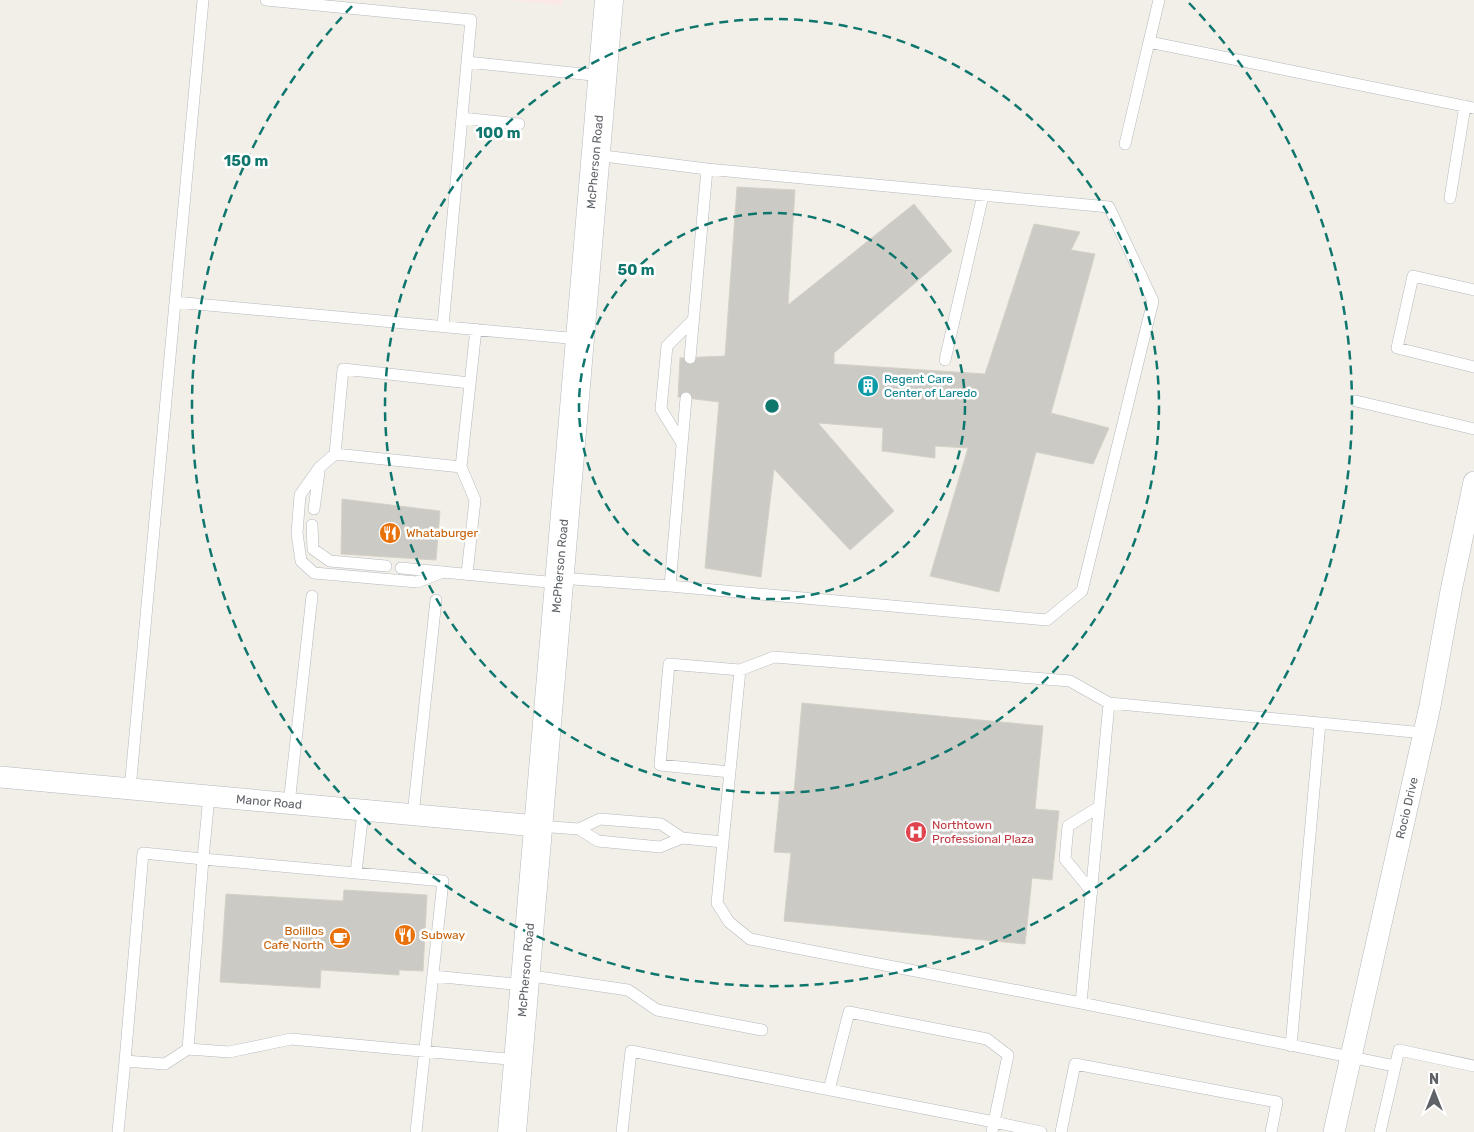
<svg xmlns="http://www.w3.org/2000/svg" width="1474" height="1132" viewBox="0 0 1474 1132" font-family="Rubik,sans-serif">
<style>
.medical{fill:#fce8e6}
.building{fill:#cccac5;stroke:#d6d1c6}
.lines{fill:none;stroke-linecap:round;stroke-linejoin:round}
.lane-casing{stroke:#b5b8bc;stroke-width:12}
.street-casing{stroke:#b5b8bc;stroke-width:22}
.secondary-casing{stroke:#b6babf;stroke-width:29}
.lane{stroke:#fff;stroke-width:11}
.street{stroke:#fff;stroke-width:21}
.secondary{stroke:#fff;stroke-width:28}
.ring{fill:none;stroke:#0f766e;stroke-width:2.5;stroke-dasharray:9 6}
.labels{text-anchor:middle;dominant-baseline:central;stroke-width:5;stroke-linejoin:round;paint-order:stroke}
.street-label{font-size:12px;fill:#5f6368;stroke:#fff}
.culture-label{font-size:12px;fill:#0d838f;stroke:#fff;text-anchor:start}
.food-label{font-size:12px;fill:#c56008;stroke:#fff;text-anchor:start}
.health-label{font-size:12px;fill:#be3a42;stroke:#fff;text-anchor:start}
.centre{fill:#0f766e;stroke:#fff;stroke-width:2.5}
.ring-label{font-size:15px;text-anchor:middle;font-weight:bold;fill:#0f766e;stroke:#fff;stroke-width:5;stroke-linejoin:round;paint-order:stroke}
</style>
<rect width="100%" height="100%" fill="#f1efe8"/>
<path class="medical" d="M509,0h53l1,5z"/>
<path class="building" d="M737,187l58,3 -7,115 126,-101 38,47 -118,102v11l151,10 49,-150 46,8 -9,18 24,4 -44,159 58,15 -16,36 -57,-12 -37,140 -69,-16 38,-128 -33,-2v12l-53,-7 1,-23 -65,-5 76,88 -44,39 -76,-81 -13,108 -56,-9 14,-166 -41,-5 2,-39 45,-2z
M342,499l98,12 -4,49 -95,-6z
M802,703l241,23 -8,83 24,2 -7,69 -20,-2 -7,66 -241,-23 7,-68 -17,-1 6,-61 14,1z
M344,890l83,5 -4,76 -24,-1v5l-78,-5 -1,18 -100,-6 6,-88 117,7z"/>
<g class="lines">
<g class="lane-casing">
<path id="lane" d="M266,0l205,20 -4,42 135,14
M1159,0l-10,42 325,66
M462,118l57,6
M1125,144l24,-102
M1450,198l15,-92
M1474,290l-61,-14 -16,72 77,19
M175,302l404,37
M443,326l24,-264
M690,358l17,-189
M945,360l38,-165
M470,383l-127,-14 -8,85 126,13 15,-138
M1356,401l118,28
M682,443l-21,-34 6,-63 26,-26
M335,454l-16,14 -19,27 -3,38 4,28 13,12 103,9 26,-10
M461,467l14,33 -8,74
M314,509l5,-37
M312,525l1,24 17,12 56,5
M401,568l157,15
M559,578l111,8 377,34 35,-29 71,-290 -44,-94 -402,-38 -111,-14
M670,586l16,-188
M1320,723l104,10
M730,772l-70,-7 9,-101 71,6 34,-13 296,24 39,22
M130,789l73,-789
M209,796l-6,63 153,14
M289,804l23,-208
M363,811l-7,62 87,8 -27,251
M413,815l23,-215
M538,826l41,3 19,12 62,6 22,-9 -21,-14 -61,-5 -21,10
M682,838l41,4 -6,61 12,19 21,17 331,64 314,63
M723,842l17,-172
M1092,892l-27,-33 3,-33 31,-19
M525,975l103,15 29,20 105,20
M433,976l91,9
M1081,1003l28,-300 211,20 -29,323
M125,1061l18,-208 60,6 -15,190 41,3 62,-13 227,21
M829,1090l20,-78 138,27 21,16 -14,67 47,10
M118,1132l7,-71 40,3 23,-15
M622,1132l9,-81 363,71 -2,10
M1061,1132l14,-68 202,38 -6,30
M1380,1132l19,-82 75,16"/>
</g>
<g class="street-casing">
<path id="street" d="M0,777l537,49
M1334,1132l96,-426 21,-115 23,-109"/>
</g>
<g class="secondary-casing">
<path id="secondary" d="M512,1132l97,-1132"/>
</g>
<use href="#lane" class="lane"/>
<use href="#street" class="street"/>
<use href="#secondary" class="secondary"/>
</g>
<g class="ring">
<circle cx="772" cy="406" r="193"/>
<circle cx="772" cy="406" r="387"/>
<path d="M1189 3A580 580 0 1 1 355 3"/>
</g>
<defs>
<g id="building-disc" transform="scale(1.125)"><circle r="9.5" fill="#0f9aa8" stroke="#fff"/><path d="M-4-6H4V6H1V3H-1V6H-4ZM-2.5-4.3h1.7v1.8h-1.7ZM.8-4.3h1.7v1.8H.8ZM-2.5-1h1.7V.8h-1.7ZM.8-1h1.7V.8H.8Z" fill="#fff"/></g>
<g id="restaurant-disc" transform="scale(1.125)"><circle r="9.5" fill="#e8710a" stroke="#fff"/><path d="M-5-6h1v4h1v-4h1v4h1v-4h1v5L-1.5 .5V6h-2V.5L-5-1ZM5-6V6H3V1.5H1.5Q1.5-4 5-6Z" fill="#fff"/></g>
<g id="hospital-disc" transform="scale(1.125)"><circle r="9.5" fill="#e0444e" stroke="#fff"/><path d="M-5-5h3v3.5h4V-5h3V5h-3V1.5h-4V5h-3Z" fill="#fff"/></g>
<g id="cafe-disc" transform="scale(1.125)"><circle r="9.5" fill="#e8710a" stroke="#fff"/><path d="M-5.5-4.5H6V0H3Q3 3.5 0 3.5H-2.5Q-5.5 3.5-5.5 0ZM3-3.2v2h1.7v-2ZM-6 4.5H4V6H-6Z" fill="#fff"/></g>
</defs>
<g fill-rule="evenodd">
<use href="#building-disc" x="868" y="386"/>
<use href="#restaurant-disc" x="390" y="533"/>
<use href="#hospital-disc" x="916" y="832"/>
<use href="#restaurant-disc" x="405" y="935"/>
<use href="#cafe-disc" x="340" y="938"/>
</g>
<g class="labels">
<g class="street-label">
<text transform="translate(595 162) rotate(-85)">McPherson Road</text>
<text transform="translate(560 566) rotate(-85)">McPherson Road</text>
<text transform="translate(269 802) rotate(5)">Manor Road</text>
<text transform="translate(1407 808) rotate(-77)">Rocio Drive</text>
<text transform="translate(526 970) rotate(-85)">McPherson Road</text>
</g>
<g class="culture-label">
<text x="884" y="379">Regent Care<tspan x="884" dy="14">Center of Laredo</tspan></text>
</g>
<g class="food-label">
<text x="406" y="533">Whataburger</text>
<text x="324" y="931" text-anchor="end">Bolillos<tspan x="324" dy="14">Cafe North</tspan></text>
<text x="421" y="935">Subway</text>
</g>
<g class="health-label">
<text x="932" y="825">Northtown<tspan x="932" dy="14">Professional Plaza</tspan></text>
</g>
</g>
<circle cx="772" cy="406" r="8" class="centre"/>
<g class="ring-label">
<text x="498" y="138">100 m</text>
<text x="246" y="166">150 m</text>
<text x="636" y="275">50 m</text>
</g>
<g transform="translate(1434 1092)" stroke="#ffffff" stroke-width="4" paint-order="stroke">
<path d="M0-4L9 19L0 12L-9 19Z" fill="#5f6368"/>
<text y="-8" font-size="14" font-weight="bold" text-anchor="middle" fill="#5f6368">N</text>
</g>
</svg>
